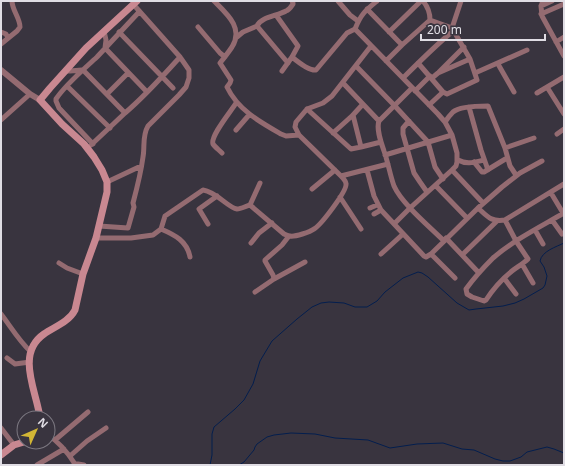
<svg xmlns="http://www.w3.org/2000/svg" width="565" height="466" viewBox="0 0 565 466" font-family="'Noto Sans',sans-serif">
<style>
.lines{fill:none;stroke-linecap:round;stroke-linejoin:round}
.stream{stroke:#031e4e;stroke-width:1}
.minor{stroke:#946b71;stroke-width:5}
.tertiary{stroke:#946b71;stroke-width:6}
.secondary{stroke:#c98891;stroke-width:7}
</style>
<rect width="100%" height="100%" fill="#39343f"/>
<g class="lines">
<path class="stream" d="M210,465l2,-10v-21l2,-7 21,-18 9,-9 9,-16 7,-23 12,-20 25,-22 15,-12 9,-4 8,-1 15,1 11,4h12l10,-6 8,-9 18,-14 15,-6 4,1 6,4 29,26 12,7 7,-1 27,-3 12,-3 9,-4 19,-11 2,-3 2,-9 -3,-9 -4,-6c2,-10 16,-14 24,-18
M239,465l5,-3 10,-12 1,-3 2,-3 10,-7 7,-2 17,-2 24,1 20,4 33,2 22,8 27,-4 26,-1 19,6 12,1 21,9 8,2h7l11,-4 6,-5 20,-5 7,2 10,4"/>
<path class="minor" d="M214,1c13,13 30,27 18,46 -4,6 -8,11 -12,16l11,17 -1,3 -3,4c11,23 33,35 54,47l5,2 13,-1
M338,1l12,14 8,6
M377,1c-12,10 -16,13 -22,28l83,85 7,8 7,13 5,18v9l-1,4 -4,4 -42,38 -16,16
M423,1c5,6 7,11 7,19
M543,1l-2,5 1,10 22,40
M541,6l11,-5
M367,9l35,36
M541,14l23,-10
M276,15l22,31 -6,11
M257,26l31,37
M198,27l22,26 5,4
M452,28l9,-27
M104,31l2,9 -1,8 42,44
M1,32l5,2 2,4
M119,32l54,56
M389,32l32,-31
M237,37l6,-5 14,-6c4,-9 20,-10 29,-15 3,-1 5,-4 7,-7v-1l-1,-2
M556,42l8,-5
M1,44l16,-13 3,-4c0,-9 -8,-17 -8,-26
M371,46l-39,50 -9,7 -16,6 -11,13 -1,5 4,8 42,41 47,-12
M386,61l16,-16 28,-25
M418,63l25,29 4,2 30,-14 -7,-21 -18,-31 -22,-8
M498,64l16,28
M356,66l38,39 34,37 7,25 8,12
M83,70l42,43c20,-17 37,-36 55,-56l-47,-53
M65,71h5l12,-1
M282,71l10,-14c6,5 18,14 24,13l31,-37 8,-4
M439,72l25,-25
M475,73l52,-23
M403,78c16,-16 32,-32 50,-47
M432,78l6,-5 32,-14
M343,83l36,38
M67,86l43,42
M547,87l17,27
M412,88l-33,33c-3,8 2,21 5,30 4,11 6,24 10,35 8,18 36,41 50,55
M415,91l15,-15
M537,93l27,-16
M107,94l21,-21
M429,105l14,-13
M469,107l12,43 7,20
M307,109l44,40 10,-2 20,-5
M353,115l8,32
M1,120l29,-26
M409,121l-6,7v6l11,39 6,9 7,10
M445,122c2,-3 5,-7 8,-10 7,-6 27,-6 35,-6l17,42 5,18 6,9
M236,130l13,-15
M333,133l20,-18 10,-11
M557,134l7,-5
M93,144l-34,-36 -3,-7v-2c10,-15 27,-29 41,-42 14,-15 28,-30 42,-45
M91,145l34,-32
M505,148l29,-10
M222,153c-3,-3 -7,-6 -9,-9 -3,-8 19,-34 23,-41
M385,155l67,-20
M458,160c9,5 17,2 26,0
M474,162l8,10h2l23,-14
M367,170l7,26 7,14 43,46 2,1 5,-3 24,24
M452,170l31,33
M107,182l34,-16
M436,186l31,32
M312,189l23,-19
M551,193l12,20
M340,197l21,32
M250,205l10,-22
M370,208l7,-3
M478,208c10,9 13,14 27,12l59,-36
M374,214l7,-4
M505,220l11,21 12,18c-5,5 -11,8 -16,12 -10,8 -19,18 -26,29l-2,1 -12,-4 -5,-3 -1,-5c8,-11 17,-21 27,-31 21,-18 47,-31 71,-45
M552,220l10,14
M208,224l-9,-15 18,-13
M99,226l29,2 6,-21 -1,-4c4,-15 8,-31 10,-46 2,-11 -1,-21 5,-31l31,-31 7,-8 3,-9v-8l-9,-13
M161,229c14,6 26,12 29,28
M535,230l8,14
M96,238h35l22,-3 8,-6 4,-13 38,-26c14,2 25,18 34,19 4,0 9,-3 13,-4l34,29c2,1 4,2 6,2 5,1 20,-4 24,-7 7,-4 33,-38 32,-45 0,-3 -3,-6 -5,-8
M446,238l33,35
M251,243l8,-10 13,-10
M381,254l22,-20
M431,254l47,-46 24,-21 18,-14 22,-12
M462,255l35,-34
M59,263l8,5 16,6
M522,264l11,19
M504,278l12,16
M274,279l-1,-4 -8,-14v-1l17,-15 7,-9
M255,292l19,-13 31,-17
M1,314c10,13 18,27 30,38
M7,358l8,6 15,-2
M1,428l13,17
M48,435c11,7 20,18 27,29
M55,440l33,-28
M70,456l17,-15 19,-13
M74,464h4l6,1
M37,465l27,-16"/>
<path class="tertiary" d="M1,70l29,24 10,6"/>
<path class="secondary" d="M40,418c-3,-26 -25,-64 4,-84 10,-7 25,-12 31,-24l8,-36 13,-36 11,-46v-10l-5,-12 -8,-13 -10,-13 -22,-20 -22,-24 10,-12 36,-40 51,-47
M1,455l13,-10 10,-3"/>
</g>
<rect width="565" height="466" fill="none" stroke="#e0dde4" stroke-width="4"/>
<g transform="translate(36 430) rotate(45)"><circle r="19" fill="#39343f" stroke="#7c7881"/>
<path d="M0-3L7 15L0 10L-7 15Z" fill="#d3b635"/>
<text y="-6" font-size="11" font-weight="bold" text-anchor="middle" fill="#e0dde4">N</text>
</g>
<path d="M421 34v6h124v-6" fill="none" stroke="#e0dde4" stroke-width="2"/>
<text x="427" y="34" font-size="12" fill="#e0dde4" stroke="#39343f" stroke-width="3" paint-order="stroke">200 m</text>
</svg>
